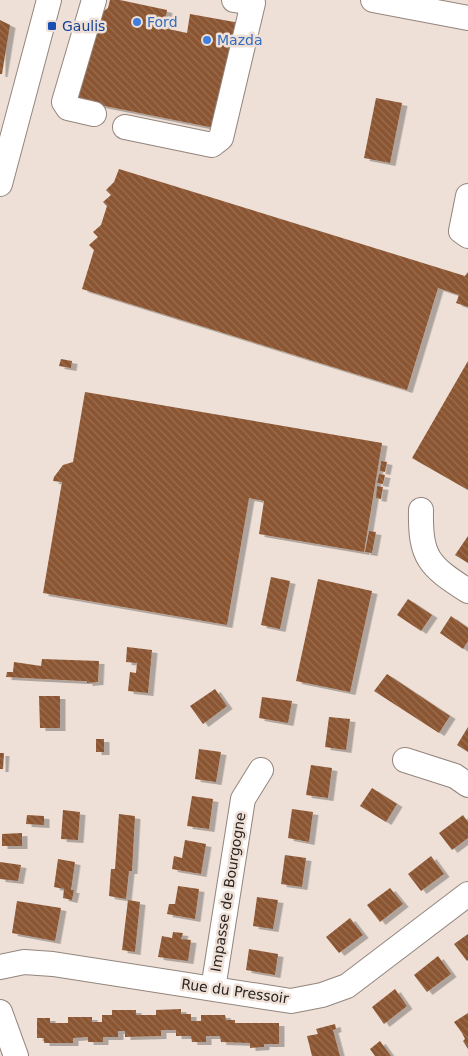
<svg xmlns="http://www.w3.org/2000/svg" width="468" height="1056" viewBox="0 0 468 1056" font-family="'DejaVu Sans',sans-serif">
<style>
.building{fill:url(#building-back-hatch);filter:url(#shadow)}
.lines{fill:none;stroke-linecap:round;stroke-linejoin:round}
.minor-casing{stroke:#93857d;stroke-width:26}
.minor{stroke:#fff;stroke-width:24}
.shop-dot{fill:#3f7fe0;stroke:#eee0d6;stroke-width:2}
.transit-dot{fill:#1a4fb4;stroke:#eee0d6;stroke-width:2}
.labels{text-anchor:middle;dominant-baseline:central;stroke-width:5;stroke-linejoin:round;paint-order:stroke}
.shop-label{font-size:14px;fill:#366cbe;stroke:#eee0d6;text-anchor:start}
.transit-label{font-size:14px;fill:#164399;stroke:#eee0d6;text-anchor:start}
.street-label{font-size:14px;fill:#2a2421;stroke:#eee0d6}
</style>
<defs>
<pattern id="building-back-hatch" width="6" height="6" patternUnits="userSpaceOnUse" patternTransform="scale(1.25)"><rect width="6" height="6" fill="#8b5531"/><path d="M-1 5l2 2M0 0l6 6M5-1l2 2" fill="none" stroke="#986f54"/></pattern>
<filter id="shadow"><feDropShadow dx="5.5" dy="3" stdDeviation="0" flood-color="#0004"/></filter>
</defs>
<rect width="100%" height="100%" fill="#eee0d6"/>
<path class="building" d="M110,0h10l47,10 -3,18 23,5 3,-19 50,9 -21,106 -144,-29 23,-85 10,-7z
M0,20l10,5 -8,49h-2z
M376,98l26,5 -12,60 -26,-5z
M119,169l346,107 3,-4v35l-12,-4 3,-8 -21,-7 -31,102 -325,-101 12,-39 -5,-5 9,-8 -5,-5 8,-7 6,-19 -4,-4 8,-7 -5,-5 8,-8z
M61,359l11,2 -1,7 -12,-2z
M468,361v129l-56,-32z
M85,392l297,51 -18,109 -105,-18 5,-33 -15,-3 -22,127 -184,-32 19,-111 -9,-1 1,-4 9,-12 10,-3z
M381,461l6,1 -2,10 -5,-1z
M379,474l6,1 -2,9 -6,-1z
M377,486l6,1 -2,12 -5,-1z
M369,531l7,1 -4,21 -7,-1z
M468,536v27l-13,-8z
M271,577l19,4 -10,48 -19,-4z
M318,579l54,12 -22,101 -54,-11z
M408,599l24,16 -11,16 -24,-16z
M451,616l17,12v13l-5,8 -23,-16z
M127,647l25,3 -4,43 -20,-2 2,-19 6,1 1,-10 -11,-1z
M42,659l57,2 -1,21 -11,1v-2h-5l-76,-4 1,-5h6l1,-10 27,4z
M387,674l63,42 -11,17 -65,-42z
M215,689l12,17 -24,18 -13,-18z
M39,696h21v32h-20z
M262,697l30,4 -4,22 -29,-5z
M329,717l21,2 -4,31 -21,-3z
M468,727v25l-11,-7z
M96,739h8v13h-8z
M199,749l22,3 -5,30 -21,-3z
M0,753h4l-1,16h-3z
M311,765l21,3 -4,30 -22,-3z
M372,788l25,16 -11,18 -26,-16z
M192,796l21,3 -4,30 -22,-3z
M292,809l21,3 -4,30 -21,-4z
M63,810l17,2 -2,28 -17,-1z
M119,814l16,2 -3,55h-3l-3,28 -17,-3 2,-27h4z
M27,815l17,1v9l-18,-1z
M463,815l5,7v16l-16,12 -13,-17z
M22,833v13h-20v-12z
M185,840l21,4 -5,30 -29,-5 2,-13 8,2z
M285,855l21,3 -4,29 -21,-3z
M431,856l13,18 -23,17 -13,-17z
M58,859l17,3 -4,28h3l-2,10 -9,-2 1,-9 -10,-2z
M0,862l21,3 -3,16 -18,-2z
M178,886l21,3 -4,30 -28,-5 2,-10h6z
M390,888l13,16 -23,18 -13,-17z
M257,897l21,3 -5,29 -20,-3z
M128,900l12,2 -5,50 -13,-2z
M17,901l44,7 -6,33 -43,-8z
M350,918l13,17 -24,18 -13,-16z
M173,932l10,1 -2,6 10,1 -3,21 -30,-4 4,-21 10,2z
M468,934v26l-1,1 -13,-17z
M249,949l29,5 -3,21 -29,-5z
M438,956l13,18 -24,18 -13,-17z
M395,989l12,17 -23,18 -12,-17z
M181,1009v5h10v7h10v-6h24l1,5h9v3h44v21h-15v3l-14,1v-5l-29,-1 -1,-6h-14v6h-14l-1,-6h-15v-6h-15v6l-36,1v-6h-7v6h-15v5h-15v-5l-15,1v5h-29v-5h-7v-20h13v5h18v-6h24v5h10v-7h10v-5h24v5h20v-5z
M468,1013v36l-5,-8 2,-2 -3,-6 -8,-11z
M335,1024l1,5 -3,1 7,26h-28l-5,-20 11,-2 -2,-5z
M380,1041l11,15h-16l-5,-7z"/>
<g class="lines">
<g class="minor-casing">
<path id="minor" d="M94,0l-30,102 4,6 26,6
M373,0l95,18
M125,127l87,18 9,-7 32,-135 -19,-3
M0,184l49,-184
M468,196l-7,35 7,5
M421,510c-1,48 8,56 47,81
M405,760l50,16 13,9
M0,967l24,-5 29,2 238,37 31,-6 25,-9 121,-92
M213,989l30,-190 18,-29
M0,1012l16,44"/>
</g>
<use href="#minor" class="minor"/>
</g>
<g class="shop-dot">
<circle cx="137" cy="22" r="5"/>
<circle cx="207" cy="40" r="5"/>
</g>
<rect class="transit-dot" x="47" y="21" width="10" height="10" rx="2.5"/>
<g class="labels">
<g class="shop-label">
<text x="147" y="22">Ford</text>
<text x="217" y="40">Mazda</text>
</g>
<g class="transit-label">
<text x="62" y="26">Gaulis</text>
</g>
<g class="street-label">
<text transform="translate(228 892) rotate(-81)">Impasse de Bourgogne</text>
<text transform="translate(235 991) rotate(8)">Rue du Pressoir</text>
</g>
</g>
</svg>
